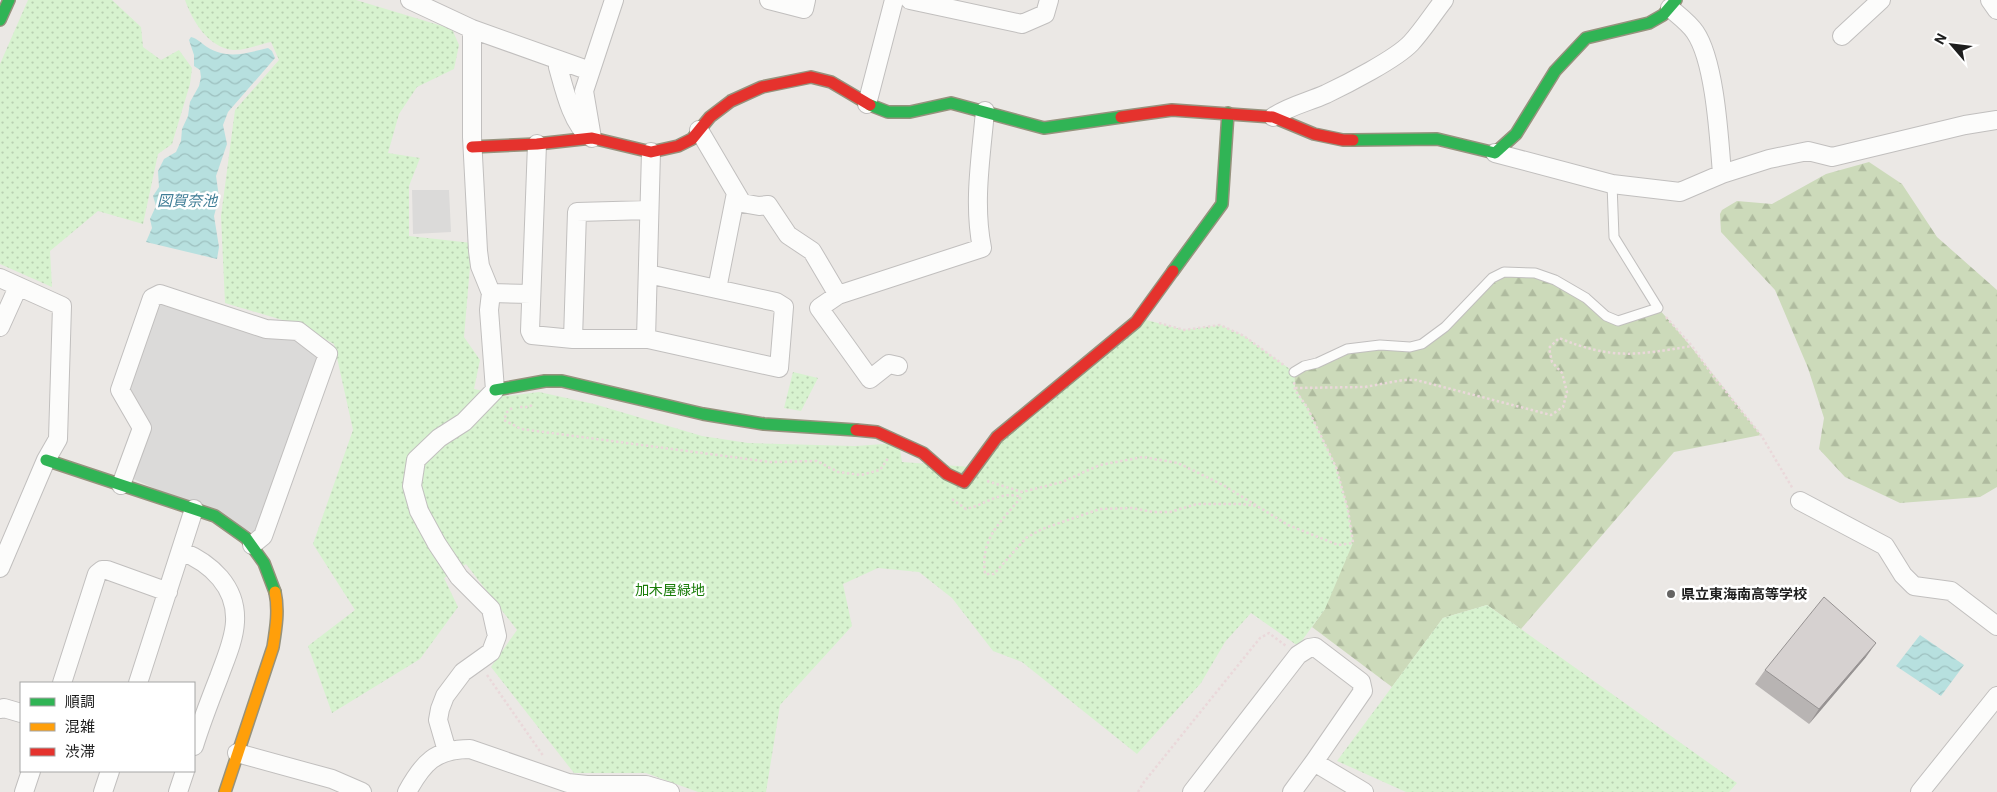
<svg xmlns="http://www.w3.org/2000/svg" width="1997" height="792" viewBox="0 0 1997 792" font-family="Roboto,'Noto Sans JP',sans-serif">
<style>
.forest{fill:url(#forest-firs)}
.park{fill:url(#park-dots)}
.parking{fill:#dbdad9}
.water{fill:url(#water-waves)}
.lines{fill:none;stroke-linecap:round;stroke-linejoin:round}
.lane-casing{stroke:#c1bfbe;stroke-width:11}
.street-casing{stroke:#c1bfbe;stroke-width:20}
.fast-casing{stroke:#96927d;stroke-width:14}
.slow-casing{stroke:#96927d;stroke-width:14}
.jam-casing{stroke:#96927d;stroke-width:14}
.path{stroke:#ead8da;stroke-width:2.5;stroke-dasharray:2.5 2.5;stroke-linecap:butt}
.lane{stroke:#fcfcfb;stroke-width:9}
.street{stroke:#fcfcfb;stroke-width:18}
.fast{stroke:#30b455;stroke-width:11}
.slow{stroke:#ff9f0a;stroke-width:11}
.jam{stroke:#e5322d;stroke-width:11}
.wall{fill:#b8b4b3}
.shaded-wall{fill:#969292}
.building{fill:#d6d1d0;stroke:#969292}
.poi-dot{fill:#656463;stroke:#fff;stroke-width:2}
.labels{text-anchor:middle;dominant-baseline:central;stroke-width:5;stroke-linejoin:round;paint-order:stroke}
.park-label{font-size:14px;fill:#197c09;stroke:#fff}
.poi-label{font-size:14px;font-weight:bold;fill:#1d1d1d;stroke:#fff;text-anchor:start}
.water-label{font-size:15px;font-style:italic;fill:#407e96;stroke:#fff}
</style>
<defs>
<pattern id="forest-firs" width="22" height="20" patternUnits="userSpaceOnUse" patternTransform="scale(1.25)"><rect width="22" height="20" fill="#ccdaba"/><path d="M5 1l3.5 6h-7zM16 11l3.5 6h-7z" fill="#afbb9f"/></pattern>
<pattern id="park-dots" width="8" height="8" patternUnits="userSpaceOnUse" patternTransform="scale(1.25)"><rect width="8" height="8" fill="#d7f2cf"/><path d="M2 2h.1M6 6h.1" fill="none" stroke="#b8cfb1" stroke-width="1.8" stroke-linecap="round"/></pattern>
<pattern id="water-waves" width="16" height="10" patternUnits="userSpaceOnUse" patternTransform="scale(1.25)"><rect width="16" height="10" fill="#b7e0df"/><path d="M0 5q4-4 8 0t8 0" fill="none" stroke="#9dc0bf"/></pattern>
</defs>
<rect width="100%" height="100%" fill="#ebe8e5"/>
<path class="forest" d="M1869,162l33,22 35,53 60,53v197l-17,10 -80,6 -55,-26 -26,-28 5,-31 -16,-50 -33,-78 -54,-58 -1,-18 2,-4 15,-9 35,3 54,-30z
M1504,272l31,1 83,48 40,-13c37,41 69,85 103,127l-87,17 -153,177 -34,-24 -44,13 -51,69 -80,-60 13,-18 11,-142 -29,-60 -12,-17 -1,-18 53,-23 75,-5z"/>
<path class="park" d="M28,0h84l29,27 2,20 18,13 18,-10 13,18 -2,16 -18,60 -14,10 -15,70 -45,-13 -48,40 2,36 -52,-23v-200z
M185,0h171l96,29 7,16 -5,24 -37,18 -18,27 -11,39 32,5 -11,28v50l63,7 -8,94 16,23 -6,29 33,7 32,-4 55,12 108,32 46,7 107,3 44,-3 3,19 69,5 168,-149 45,12 36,-5 24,11 50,36 1,16 12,19 29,60 12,42 5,34 -28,66 -27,37 -47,-33 -26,29 -24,41 -64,71 -115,-92 -29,-11 -41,-53 -33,-26 -41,-4 -35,16 9,42 -72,79 -14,87h-68l-52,-19h-72l-83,-106 26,-37 -51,-66 -22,14 14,29 -38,52 -88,54 -24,-67 47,-36 -42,-66 40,-114 -19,-86 -35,-19 -74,-22 -4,-87 14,-106 44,-50 -8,-18c-11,2 -27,9 -38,8 -25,-3 -40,-28 -48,-50z
M793,372l25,6 -17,33 -17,-3z
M1487,605l34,24 216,154 -8,9h-323l-69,-31 106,-143z"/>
<path class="parking" d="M412,190h37l2,42 -38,2z
M159,298l143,44 19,17 -65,175 -125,-56 16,-50 -22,-38z"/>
<path class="water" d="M191,37c7,2 10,6 16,10 21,13 39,6 61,1l4,3 3,7 -47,54 -5,13 4,19 -11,32 3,21 -5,19 5,31 -2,12 -71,-17 6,-14 -2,-9 6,-13 -3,-10 6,-9 -1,-16 6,-12 12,-7 5,-11 1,-12 6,-13 2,-14 9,-16 2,-9 -1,-7 -6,-4v-11l-5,-15z
M1920,635l44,30 -23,31 -45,-30z"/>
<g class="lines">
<g class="lane-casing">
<path id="lane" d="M1294,372l10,-6 13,-3 30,-14 33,-4 30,2 12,-3 23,-17 47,-49 12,-6 31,1 20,7 31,18 20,18 12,5 40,-13 -44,-71 -2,-53"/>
</g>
<g class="street-casing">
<path id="street" d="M410,0l62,29 118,42
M769,0l35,9 2,-9
M910,0l112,24 23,-10 4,-14
M1990,0l7,10
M1670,8c8,7 19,15 25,24 20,29 24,105 27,142
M1842,36l39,-36
M558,67c6,21 14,57 31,69
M867,104l27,-104
M1273,117c16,-11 35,-15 53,-23 21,-10 70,-35 85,-51 12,-13 22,-29 33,-43
M699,130l43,73 17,3 9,-1 20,30 24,16 26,44
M592,138l-8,-47 30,-91
M537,144l-7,187 2,4 41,4h75l131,29 5,-61 -8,-5 -128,-28
M1495,153l117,31 68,8 42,-18 47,-15 39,-8 24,6 133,-32 32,-5
M0,278l62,28 -4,133 -12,21 -46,108
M717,289l19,-96
M491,293l40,1
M0,327l18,-40
M573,339l4,-127 72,-2
M646,339l5,-187
M898,366l-9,-2 -19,15 -51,-71 19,-13 144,-47c-9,-45 -1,-91 3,-137
M121,485l21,-57 -22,-38 32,-92 8,-4 106,35 32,2 30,23 -65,182 -11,9
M1800,501l85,45 18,29 11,11 37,5 46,35
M181,551c30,12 56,36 54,71 -1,19 -10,38 -16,55 -9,23 -18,46 -25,69
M62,683l35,-109 5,-4h5l61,22
M138,683l56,-174
M0,709l4,-1 17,5
M447,751l-9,-31 2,-11 5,-13 18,-24 28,-20 6,-16 -6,-27 -32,-32 -22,-33 -18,-33 -7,-25 4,-26 23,-22 25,-16 31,-32 -6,-80 2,-17 -11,-27 -2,-15 -6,-114v-108
M237,753l95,26 30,13
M1314,762l50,30
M24,792l7,-21
M103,792l7,-21
M178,792l7,-21
M407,792c16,-29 28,-43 63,-43l98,34 19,2h59l24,7
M1192,792l106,-137 11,-7 6,-1 46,35 2,9 -49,71 -22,30
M1920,792l77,-96"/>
</g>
<g class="fast-casing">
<path id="fast" d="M0,20l9,-20
M870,105l18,7h22l41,-9 93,25 77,-11
M1353,140l84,-1 58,14 21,-19 39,-63 31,-33 63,-15 14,-8 13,-15
M1173,271l49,-67 6,-91
M495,390l50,-9h17l141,33 61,10 92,6
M46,460l169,56 31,22 18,25 11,29"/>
</g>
<g class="slow-casing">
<path id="slow" d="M225,792l48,-145c3,-19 6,-37 2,-55"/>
</g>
<g class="jam-casing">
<path id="jam" d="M1121,117l51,-7 101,7 41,17 29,6h10
M472,147l65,-3 55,-6 59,14 27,-6 14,-7 18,-22 21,-16 31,-14 49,-10 20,5 39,23
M856,430l21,2 46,21 24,21 17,8 33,-45 139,-115 37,-51"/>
</g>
<path class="path" d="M1666,317l26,29 19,27 50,62 32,54
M1159,323l25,7 36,-5 24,11 41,30
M1295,388l70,-1 38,-7h13l135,35 12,-8 4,-15 -5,-19 -10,-11 -3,-14 10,-10c53,22 78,17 133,8
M520,407h9l4,-3
M512,408l-5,4 -3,8 17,9 249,33 47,-1 21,11 23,3 19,-5 9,-13
M987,481l35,11 40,-10 38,-17 43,-8 35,6 45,22 65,40 50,20 15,-2 -5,-33 -12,-43 -29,-60 -12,-17 -1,-8
M952,499l14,10c19,-4 34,-19 55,-12 -20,26 -41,40 -36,77h9l32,-36 16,-9 58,-20 32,-1 21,4h17l27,-8h45l13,2
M487,675l57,82
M1138,792l6,-10 116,-144 9,-5 17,13"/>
<use href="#lane" class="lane"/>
<use href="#street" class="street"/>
<use href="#fast" class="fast"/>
<use href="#slow" class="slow"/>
<use href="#jam" class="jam"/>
</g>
<path class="wall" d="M1866,657l-57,67 -54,-40 10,-14z"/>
<path class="shaded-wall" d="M1876,643l-10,14 -57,67 10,-15z"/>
<path class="building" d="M1824,597l52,46 -57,66 -54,-39z"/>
<circle class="poi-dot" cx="1671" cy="594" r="5"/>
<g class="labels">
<g class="park-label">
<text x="670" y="590">加木屋緑地</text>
</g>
<g class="poi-label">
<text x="1681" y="594">県立東海南高等学校</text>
</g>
<g class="water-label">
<text x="187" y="201">図賀奈池</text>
</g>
</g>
<rect x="20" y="682" width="175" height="90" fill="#ffffff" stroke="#a5a5a5"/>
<rect x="30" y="698" width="25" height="8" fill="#30b455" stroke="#a5a5a5"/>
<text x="65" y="707" font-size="15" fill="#1d1d1d">順調</text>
<rect x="30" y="723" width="25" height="8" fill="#ff9f0a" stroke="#a5a5a5"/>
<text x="65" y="732" font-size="15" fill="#1d1d1d">混雑</text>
<rect x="30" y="748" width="25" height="8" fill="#e5322d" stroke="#a5a5a5"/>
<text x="65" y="757" font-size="15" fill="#1d1d1d">渋滞</text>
<g transform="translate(1952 45) rotate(298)" stroke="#ffffff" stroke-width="4" paint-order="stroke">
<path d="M0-4L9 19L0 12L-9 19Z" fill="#1d1d1d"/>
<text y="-8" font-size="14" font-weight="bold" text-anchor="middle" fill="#1d1d1d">N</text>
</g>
</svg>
